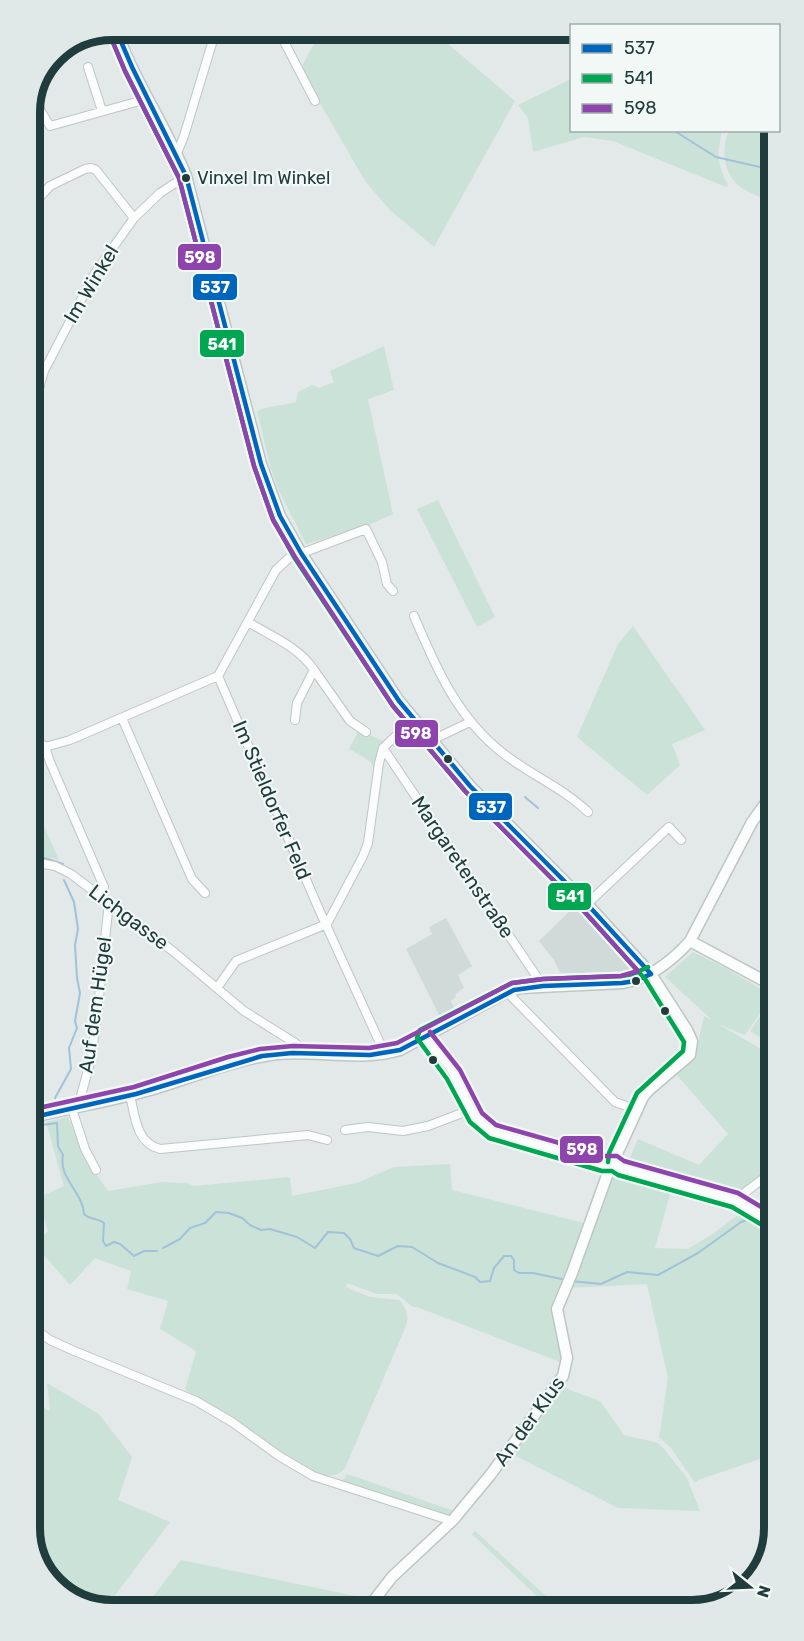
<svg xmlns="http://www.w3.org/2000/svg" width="804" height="1641" viewBox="0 0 804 1641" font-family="Rubik,sans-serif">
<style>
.built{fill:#d0dad9}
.green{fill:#cbe2d9}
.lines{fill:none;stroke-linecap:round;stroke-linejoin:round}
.stream{stroke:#a2c2d9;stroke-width:2}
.street-casing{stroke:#c0c5c5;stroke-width:10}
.secondary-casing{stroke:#bec6c5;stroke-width:13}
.street{stroke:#fbfcfc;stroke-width:8}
.secondary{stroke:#fbfcfc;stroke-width:10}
.bus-1-casing{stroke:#f1f8f6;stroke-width:9}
.bus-2-casing{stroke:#f1f8f6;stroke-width:9}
.bus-3-casing{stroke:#f1f8f6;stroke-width:9}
.bus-1{stroke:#0065bd;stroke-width:4.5}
.bus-2{stroke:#00a651;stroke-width:4.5}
.bus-3{stroke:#8e44ad;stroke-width:4.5}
.bus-dot{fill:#203c3c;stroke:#f1f8f6;stroke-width:2}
.labels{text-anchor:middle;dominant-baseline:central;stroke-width:4.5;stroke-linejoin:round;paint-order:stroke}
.bus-label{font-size:18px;fill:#203c3c;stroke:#f1f8f6;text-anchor:start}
.street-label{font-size:20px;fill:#203c3c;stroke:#f1f8f6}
.rim{fill:none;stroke:#203c3c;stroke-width:8}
.line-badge{stroke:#f1f8f6;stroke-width:2}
.badge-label{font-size:16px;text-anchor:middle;font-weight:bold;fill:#fff}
</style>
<rect width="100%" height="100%" fill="#e3e8e8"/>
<path class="built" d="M579,902l44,48 8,12 1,6 -4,5 -59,4 -6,2 -9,-19 -15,-19z
M446,918l26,48 -14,9 6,13 -9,6 1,3 -5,4 5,11 -14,9 -36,-72 26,-15 -3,-7z"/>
<path class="green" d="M321,30h111l83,71 -81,146 -44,-37 -25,-29 -44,-76 -19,-39z
M571,79l1,51 150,1c-5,23 -5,33 6,54l-2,2 -113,-46 -29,-4 -51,15 -5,-34 -10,-13z
M729,131h39v70c-9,-5 -22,-9 -30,-16 -15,-13 -17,-37 -9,-54z
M384,346l10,44 -26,9 25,115 -29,13 -58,17 -27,-53 -8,-22 -14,-58c14,-6 24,-5 39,-9l2,-10 14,-7 7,3 15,-6 -4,-11z
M438,500l57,117 -18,10 -60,-118z
M633,626l72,104 -33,14 8,21 -33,30 -70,-58 41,-93z
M359,730l24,11 -4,7 -4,23 -5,-10 -21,-12z
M33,819l9,2 17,39 -26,-7z
M693,952l35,17 44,27 -27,39 -27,-11 54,31v112l-33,28 -7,-4 -7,2 -98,-28 11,-26 61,26 29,-31 -52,-60 19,-16 9,-42 8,4 -47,-43z
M772,1000v38l-4,5 -18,-12z
M68,1117l19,44 21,30 54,-9 23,1v-1l9,4 96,-9 2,19 65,-13 37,-16 56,-3 2,26 136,34 -32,76 7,63 -146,-56h-4l-16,-13h-20l-30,-11 -1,4 24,10 29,3c8,9 10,15 7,26l-61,142c-22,29 -92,-34 -112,-48 -15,-11 -32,-20 -48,-30l11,-39 -36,-22 8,-28 -41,-12 4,-18 -36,-13 -25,27 -35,-40 13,-14 -10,-33 26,-12 -18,-64z
M616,1170l56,17 -17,61 33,1 23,-14 34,-25 28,17 1,227 -76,26 -3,3 -24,-35 -12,-11 9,-59 -21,-94 -78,4 41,-114z
M47,1383l52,31 33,43 -14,43 52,22 -66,88 -41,-16 -27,-34v-156l14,7z
M562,1387l38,14 24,34 34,8 7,7 22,28 13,33 -82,-3 -108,-55z
M347,1474l110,38 -6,4h-7l-107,-35 7,-2z
M475,1531l82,75 -9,1 -76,-73z
M181,1560l189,39 -7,9 -220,2z"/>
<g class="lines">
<path class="stream" d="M673,130l43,27 52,12
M525,797l13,11
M33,854l30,10
M55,1098l16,-29 -2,-21 8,-20 -2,-7 5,-28 -3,-15 -2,-33 3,-16 -4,-27 -10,-22
M34,1126l23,-3 1,23 5,9c-5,23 20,37 21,59 6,6 14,4 20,9l-1,18 3,5 8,-4 6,2 14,12 10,-5h13
M767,1212l6,-6
M163,1248l17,-9 10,-11 15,-5 11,-11 13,1 13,5 8,7 11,5 9,-1 27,8 18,11 13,-16 16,1 6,6 4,9 24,8 20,-10 14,1 26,16 37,14 5,5 10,-1 4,-13 10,-12h7l3,4v10l5,3h14l33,7
M571,1281l30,3 26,-12 31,3 40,-22 43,-31 12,-4"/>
<g class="street-casing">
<path id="street" d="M278,30l37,71
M88,67l14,44
M34,100l16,26 97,-27
M177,153l7,-17 32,-106
M39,215v-17l11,-12 35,-17 6,-1 5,2 38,48
M31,417l13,-46 51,-98 39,-55 26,-25 26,-17
M414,616c22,52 44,103 90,138 27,21 59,34 84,58
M248,622c23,14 51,25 66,48l-17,33 -2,17
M314,670l36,51 16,11
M218,676l103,238 64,140
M122,718l70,161 13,14
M33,736l12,11 5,15 54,125 -4,8
M432,740l38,-18
M45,747l25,-7 148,-64 58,-106 13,-12 77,-29 16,33 5,22 6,7
M383,748l160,238
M33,862l22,4 16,8 103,78 70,59 51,32 4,3v7
M587,904l82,-77 12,13
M327,924l36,-68 5,-13 11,-80 4,-15 31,-30
M217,988l19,-27 91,-37
M507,992l108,110 23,8
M424,1036c7,11 16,19 24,29 19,26 17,57 53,70l103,29 11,-1
M130,1095c5,21 6,48 30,54l148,-14 19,5
M81,1107l-1,-8 10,-36 6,-38 13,-123
M72,1109l13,40 11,21
M345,1130l23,-3 35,4 25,-5 42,-16
M735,1200l37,-28
M35,1329l15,11 22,10 124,51 36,21 47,34 34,20 139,45"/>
</g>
<g class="secondary-casing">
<path id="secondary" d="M116,30c18,51 50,96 70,146l75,288 19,52 21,37 98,148 71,85 117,118 64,70 36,56 5,11 -2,14 -41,35 -6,7 -27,59 -1,7
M690,941l82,44
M34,1117c39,-10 78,-16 116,-27 40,-12 87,-31 127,-36 41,-4 83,8 123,-4l105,-57 15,-5 102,-5c28,-4 50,-22 68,-42l62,-119 19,-26
M615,1163l5,5 115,32 38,23
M368,1608l24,-31 61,-57 38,-46 72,-98 4,-18 -10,-49 15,-36 37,-103 6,-7"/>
</g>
<use href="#street" class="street"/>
<use href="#secondary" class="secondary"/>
<g class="bus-1-casing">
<path id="bus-1" d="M116,30l16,37 54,109 75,288 19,52 21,37 98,148 71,85 117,118 64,70
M34,1117l102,-23 126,-38 30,-3 78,2 30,-5 114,-60 29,-4 79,-3 13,-2 16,-7"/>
</g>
<g class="bus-2-casing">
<path id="bus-2" d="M109,33l16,38 54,107 75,288 19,53 21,38 99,149 72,85 117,118 63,70 39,63 -1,9 -46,42 -28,60 -1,9
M648,967l-15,7 -12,2 -78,3 -31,4 -92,47 -3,8 30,41 23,43 19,16 113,33h10l6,4 114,32 37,22"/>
</g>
<g class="bus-3-casing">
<path id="bus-3" d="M430,1032l30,38 22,43 14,12 109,31h12l7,5 114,32 35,21
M34,1109l100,-22 94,-30 32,-8 33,-3 76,2 28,-5 115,-60 31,-4 78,-3 17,-5 -56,-62 -117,-118 -72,-85 -98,-149 -22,-37 -19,-54 -75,-288 -54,-107 -16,-38"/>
</g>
<use href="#bus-1" class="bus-1"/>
<use href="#bus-2" class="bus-2"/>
<use href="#bus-3" class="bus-3"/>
</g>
<g class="bus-dot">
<circle cx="186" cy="178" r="5"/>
<circle cx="448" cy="759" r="5"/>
<circle cx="636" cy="981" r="5"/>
<circle cx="665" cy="1011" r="5"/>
<circle cx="433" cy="1060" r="5"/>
</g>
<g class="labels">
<g class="bus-label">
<text x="197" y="178">Vinxel Im Winkel</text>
</g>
<g class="street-label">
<text transform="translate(91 284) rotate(-59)">Im Winkel</text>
<text transform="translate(272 800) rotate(67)">Im Stieldorfer Feld</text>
<text transform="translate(463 867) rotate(56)">Margaretenstraße</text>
<text transform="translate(129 917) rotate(37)">Lichgasse</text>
<text transform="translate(95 1005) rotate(-82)">Auf dem Hügel</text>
<text transform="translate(529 1421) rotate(-54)">An der Klus</text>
</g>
</g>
<path d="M0 0H804V1641H0ZM112 40H692A72 72 0 0 1 764 112V1528A72 72 0 0 1 692 1600H112A72 72 0 0 1 40 1528V112A72 72 0 0 1 112 40Z" fill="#e0e9e7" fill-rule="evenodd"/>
<path class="rim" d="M112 40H692A72 72 0 0 1 764 112V1528A72 72 0 0 1 692 1600H112A72 72 0 0 1 40 1528V112A72 72 0 0 1 112 40Z"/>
<g class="line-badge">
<rect x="177" y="243" width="45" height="28" rx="6" fill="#8e44ad"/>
<rect x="192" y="273" width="46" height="28" rx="6" fill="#0065bd"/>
<rect x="199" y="329" width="46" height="29" rx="6" fill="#00a651"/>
<rect x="394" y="719" width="45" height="29" rx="6" fill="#8e44ad"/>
<rect x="468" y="792" width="45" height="29" rx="6" fill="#0065bd"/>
<rect x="547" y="882" width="45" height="29" rx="6" fill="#00a651"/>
<rect x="559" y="1135" width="45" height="29" rx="6" fill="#8e44ad"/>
</g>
<g class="badge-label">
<text x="200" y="263">598</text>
<text x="215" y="293">537</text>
<text x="222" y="350">541</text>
<text x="416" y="739">598</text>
<text x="491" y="813">537</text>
<text x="570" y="902">541</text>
<text x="582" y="1155">598</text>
</g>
<rect x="570" y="24" width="210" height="108" fill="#f1f8f6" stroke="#9dadac" stroke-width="1.5"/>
<rect x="582" y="44" width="30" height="9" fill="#0065bd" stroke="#9dadac" stroke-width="1.5"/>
<text x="624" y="54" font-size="18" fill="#203c3c">537</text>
<rect x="582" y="74" width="30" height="9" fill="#00a651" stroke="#9dadac" stroke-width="1.5"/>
<text x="624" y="84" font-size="18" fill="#203c3c">541</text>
<rect x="582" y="104" width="30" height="9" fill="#8e44ad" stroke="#9dadac" stroke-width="1.5"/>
<text x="624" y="114" font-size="18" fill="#203c3c">598</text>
<g transform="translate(750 1587) rotate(108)" stroke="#f1f8f6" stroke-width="4.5" paint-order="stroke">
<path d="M0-4.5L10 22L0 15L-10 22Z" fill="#203c3c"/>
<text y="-9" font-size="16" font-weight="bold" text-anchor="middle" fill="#203c3c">N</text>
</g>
</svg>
